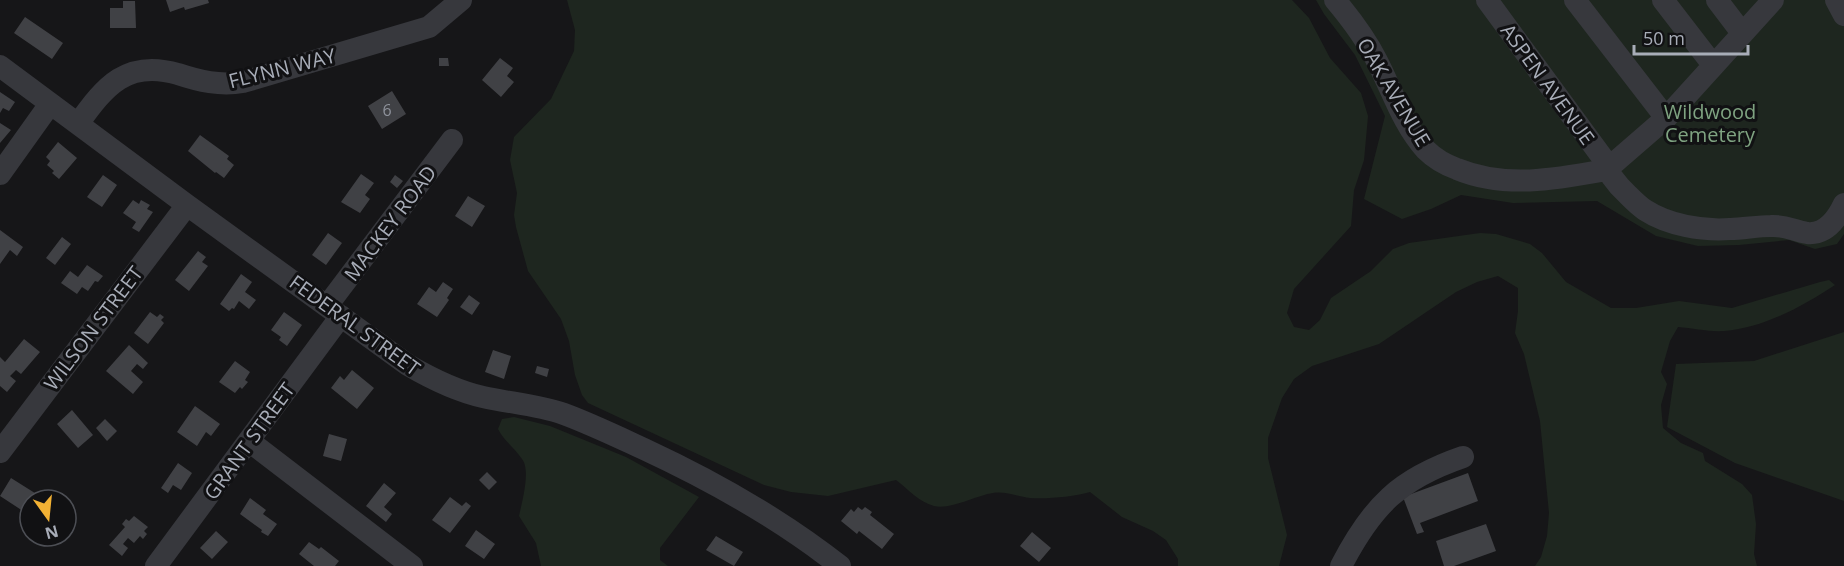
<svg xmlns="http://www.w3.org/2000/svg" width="1844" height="566" viewBox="0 0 1844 566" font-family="'Open Sans',sans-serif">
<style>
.green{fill:#1e261f}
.building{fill:#404145}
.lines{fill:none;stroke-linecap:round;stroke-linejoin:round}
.minor{stroke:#37383d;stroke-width:22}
.labels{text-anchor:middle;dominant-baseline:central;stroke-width:6;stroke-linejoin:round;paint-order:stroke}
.number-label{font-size:16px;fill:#8e929b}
.street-label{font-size:20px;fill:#a8adb8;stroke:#111113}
.park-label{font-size:20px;fill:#7fa381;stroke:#111113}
</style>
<rect width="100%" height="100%" fill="#161618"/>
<path class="green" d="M567,0h725l17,18 21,40 31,35 7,23 -4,44 -10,30 -3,36 -57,63 -7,24 7,14 15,3 11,-10 11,-22 40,-27 22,-22 16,-6 71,-10 16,1 34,10 12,9 24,29 45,26h25l43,-7 53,7 88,-26 9,-2 6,5c-32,21 -71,43 -111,46 -15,1 -31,-3 -46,-4l-8,14 -9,31 6,12 -6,21 2,23 18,15 22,10 2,8 37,23 10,11 4,29 -2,30 3,12h-222l6,-9 6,-21 2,-23 -9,-92 -16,-67 -9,-21 3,-22v-23l-20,-12 -21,6 -21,10 -77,52 -67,22 -18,13 -12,19 -14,40v20l19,77 -8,31h-101v-7l-12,-19 -13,-9 -31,-14 -32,-25c-18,5 -41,7 -60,6 -12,-1 -24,-7 -37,-5 -16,2 -42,17 -59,13 -15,-4 -26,-17 -38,-26l-68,16 -37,-4 -27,-7 -176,-82 -6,-8 -7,-20 -6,-34 -8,-22 -33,-48 -12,-44 -2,-12 3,-22 -7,-33 4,-23 37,-38 23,-48 1,-21z
M1316,0h528v234l-7,10 -22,5 -26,-9 -50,5 -41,1 -42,-10 -59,-35 -84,2 -52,-8 -30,14 -29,10 -38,-20 21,-83 -30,-61 -31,-41z
M1844,332v169l-109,-38 -68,-36 9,-63 78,-3z
M514,417l36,9 76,31 73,40 -39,51v12l8,6h-127l-5,-23 -17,-27c3,-14 12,-46 3,-57 -8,-12 -18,-18 -24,-30l4,-10z"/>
<path class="building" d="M166,0h42l1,3 -24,7 -1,-3 -14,5z
M123,1h12l1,27h-26v-20h13z
M25,17l38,26 -11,16 -38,-26z
M439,58h9l1,8h-10z
M500,58l13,10 -6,8 7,6 -13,15 -19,-17z
M392,91l14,23 -24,15 -14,-23z
M0,92l15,10 -6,9 -6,-3 -3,5z
M0,123l11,7 -11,13z
M200,135l29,21 -2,3 7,6 -10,13 -8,-6 -1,1 -27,-22z
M58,142l19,16 -18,21 -7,-6 2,-2 -7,-6 3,-4 -4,-4z
M361,174l13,9 -9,12 5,4 -10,14 -19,-11z
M103,175l14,10 -15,22 -15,-10z
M395,175l8,6 -6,7 -7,-6z
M468,196l17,10 -13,21 -17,-11z
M133,200l6,4 2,-4 9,5 -3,4 6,3 -14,20 -7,-4 4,-6 -13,-9z
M0,230l23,17 -6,9 -7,-6 -10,14z
M328,233l14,10 -16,22 -14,-10z
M62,237l9,7 -16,21 -9,-7z
M198,251l8,6 -4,5 6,4 -19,25 -14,-11z
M87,265l16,11 -5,6 -3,-1 -7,10 -6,-4 -5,7 -16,-11 9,-12 8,6z
M241,274l11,8 -7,10 11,8 -7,9 -10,-8 -5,8 -2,-1 -3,3 -9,-7z
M443,282l10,7 -6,9 2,2 -12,17 -20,-13 12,-17 7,5z
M469,295l11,8 -8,12 -12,-8z
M150,312l7,5 3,-3 4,3 -3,3 3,3 -16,21 -14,-11z
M284,312l18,13 -15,21 -8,-6 2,-3 -10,-7z
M24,339l16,13 -19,22 -5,-4 -6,6 6,5 -9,11 -7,-6v-29l5,5z
M129,345l19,18 -5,6 -6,-5 -6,7 12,11 -10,12 -27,-23z
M493,350l18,6 -7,23 -19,-7z
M235,361l15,11 -5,8 3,2 -6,7 -2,-2 -5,6 -16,-11z
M537,366l12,3 -2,8 -12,-4z
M352,370l22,18 -17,21 -26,-21 9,-12 4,4z
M195,406l25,18 -9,12 -5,-4 -9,14 -20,-14z
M72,410l21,25 -15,13 -21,-24z
M105,419l12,12 -10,10 -11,-13z
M329,434l18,5 -6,22 -18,-5z
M178,463l14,10 -11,17 -8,-5 -5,8 -7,-5z
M487,472l10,10 -8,8 -10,-10z
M1468,473l10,28 -58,22 4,9 -7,2 -14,-37z
M11,478l27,17 -4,5h-4v7l-4,6 -26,-17z
M384,483l12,10 -12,14 8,7 -6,8 -20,-16z
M450,497l12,9 4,-4 5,4 -21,27 -18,-13z
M250,498l16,12 -3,4 14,10 -9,12 -7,-4 1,-2 -22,-16z
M858,507l4,3 3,-3 7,5 -2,3 24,19 -12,15 -23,-18 -2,3 -16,-13 10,-12 3,3z
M134,516l14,11 -4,4 3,3 -4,5 -3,-3 -6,7 -6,-5 -5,6 5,4 -6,8 -13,-11 16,-18 -3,-3 4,-5 3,2z
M1486,524l10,27 -42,15h-10l-8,-25z
M476,530l19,14 -11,15 -19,-13z
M216,531l12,11 -16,17 -12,-11z
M1032,532l19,16 -12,14 -19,-16z
M716,536l27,16 -9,14 -28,-16z
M309,542l10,7 2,-2 18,14 -4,5h-21l-15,-12z"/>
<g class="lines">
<path class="minor" d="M1335,0c16,19 31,39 42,61 15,29 26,64 49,89 8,8 20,15 31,19 48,20 100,10 149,1
M1487,0l115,157c5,15 14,27 26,38 5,5 11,11 17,15 23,15 57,21 85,19 13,0 27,-3 41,-3 14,-1 23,5 36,7 19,2 30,-14 37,-29
M1575,0l91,118
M1663,0l50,65
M1717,0l25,33
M1836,0l8,15
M0,66l187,139 221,160c24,14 48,26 75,32 27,6 55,8 81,17 27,10 54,23 80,35 71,33 135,69 196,117
M78,124c27,-38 49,-65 100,-50 21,7 42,12 65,8l186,-55 32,-27
M1606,170l60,-52 107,-118
M0,174l50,-70
M327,306l125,-166
M249,441l163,125
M0,452l187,-247
M156,566l185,-250
M1341,566c31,-60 58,-87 122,-109"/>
</g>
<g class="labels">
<g class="number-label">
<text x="387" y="110">6</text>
</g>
<g class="street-label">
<text transform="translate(282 68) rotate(-14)">FLYNN WAY</text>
<text transform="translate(1548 84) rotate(54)">ASPEN AVENUE</text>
<text transform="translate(1394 92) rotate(59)">OAK AVENUE</text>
<text transform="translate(390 223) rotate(-53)">MACKEY ROAD</text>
<text transform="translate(355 325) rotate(36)">FEDERAL STREET</text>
<text transform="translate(93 328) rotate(-53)">WILSON STREET</text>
<text transform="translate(249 441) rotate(-54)">GRANT STREET</text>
</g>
<g class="park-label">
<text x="1710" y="111">Wildwood<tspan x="1710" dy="23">Cemetery</tspan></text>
</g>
</g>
<g transform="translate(48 518) rotate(165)"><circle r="28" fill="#111113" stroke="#4d4f55" stroke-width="1.5"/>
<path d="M0-4.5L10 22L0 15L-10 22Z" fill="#f2b134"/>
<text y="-9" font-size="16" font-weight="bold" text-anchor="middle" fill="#a8adb8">N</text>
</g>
<path d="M1634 45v9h114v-9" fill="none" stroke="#a8adb8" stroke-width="3"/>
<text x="1643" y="45" font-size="18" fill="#a8adb8" stroke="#111113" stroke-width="4.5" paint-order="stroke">50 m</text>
</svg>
